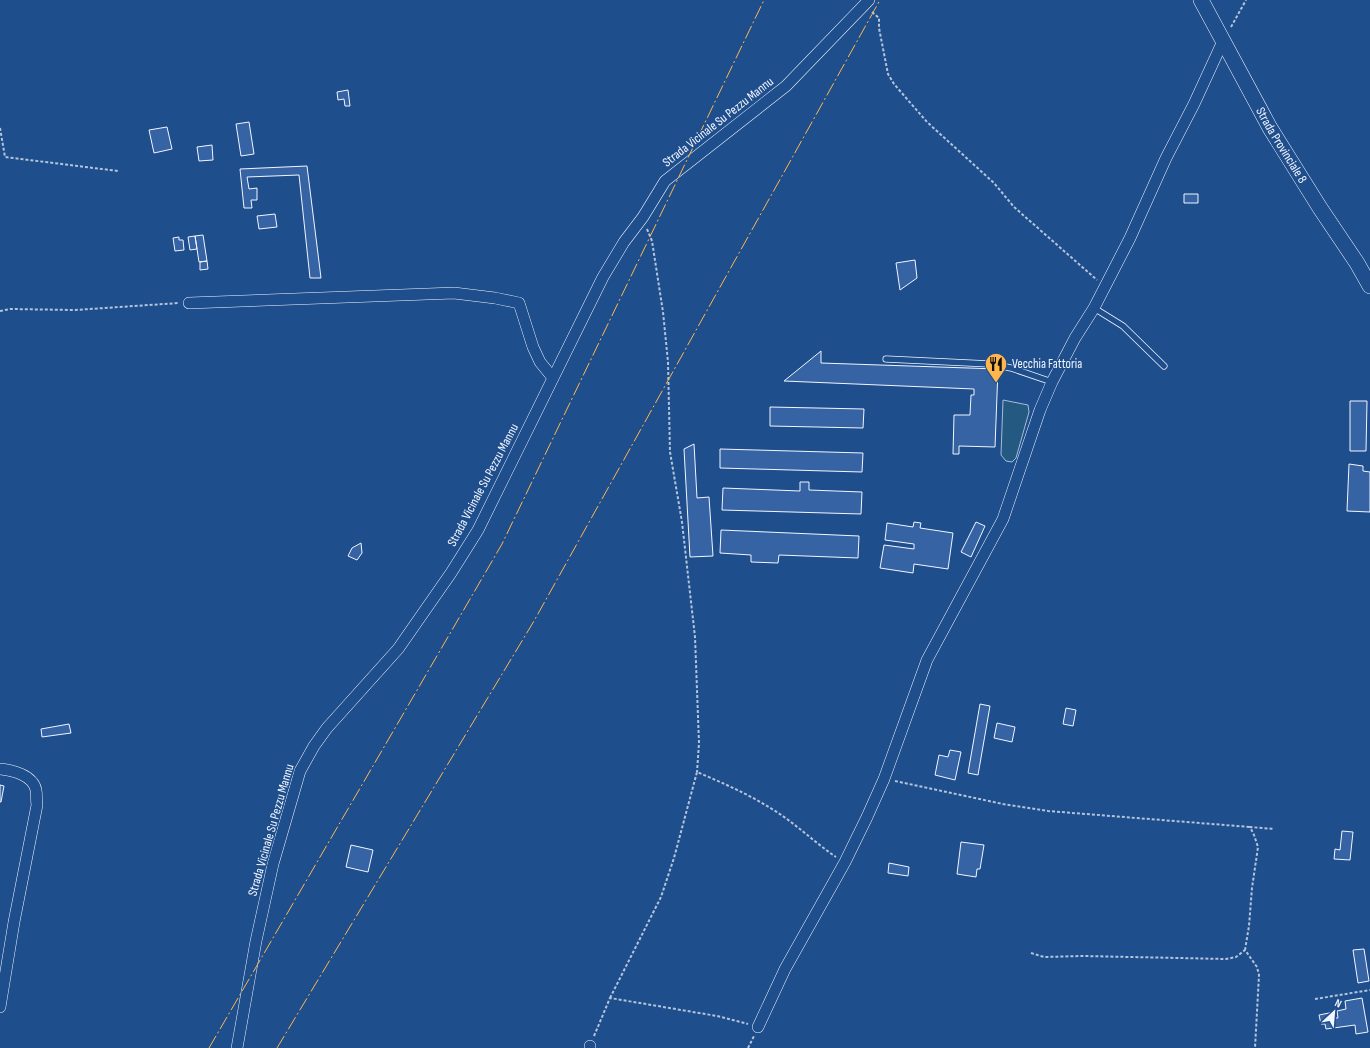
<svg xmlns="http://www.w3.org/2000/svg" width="1370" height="1048" viewBox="0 0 1370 1048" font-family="'Sofia Sans Condensed',sans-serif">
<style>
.garden{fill:#245a82;stroke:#a8bbd7}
.building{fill:#3563a3;stroke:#f2f6ff}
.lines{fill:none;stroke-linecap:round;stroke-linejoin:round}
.service-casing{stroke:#f2f6ff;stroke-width:7}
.minor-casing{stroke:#f2f6ff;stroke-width:12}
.secondary-casing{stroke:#f2f6ff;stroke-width:16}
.path{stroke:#b3c4dc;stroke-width:2;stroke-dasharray:3 2;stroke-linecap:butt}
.service{stroke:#1f4e8c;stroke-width:5.5}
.minor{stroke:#1f4e8c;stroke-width:11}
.secondary{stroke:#1f4e8c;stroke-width:15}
.power{stroke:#ffb74d;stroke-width:1;stroke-dasharray:14 3 2 3;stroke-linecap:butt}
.labels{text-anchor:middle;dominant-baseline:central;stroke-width:3;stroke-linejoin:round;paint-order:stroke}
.street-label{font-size:13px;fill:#f2f6ff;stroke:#1f4e8c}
.poi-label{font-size:13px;fill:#f2f6ff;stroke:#1f4e8c;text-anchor:start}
</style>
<rect width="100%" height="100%" fill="#1f4e8c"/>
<path class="garden" d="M1003,400l25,5 1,7 -13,46 -4,4 -6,-1 -5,-6z"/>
<path class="building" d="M348,90l2,16h-5l-1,-7 -6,1 -1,-8z
M249,122l5,32 -13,2 -5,-32z
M167,127l5,22 -18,4 -5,-23z
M212,145l1,15 -14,1 -2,-14z
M307,166l14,112h-11l-11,-103 -52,2 2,12 8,-1v12h-6l1,8h-8l-4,-39z
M1184,194h14v9h-14z
M275,214l2,13 -18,2 -2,-13z
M203,235l4,26 -8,1 -4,-26z
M195,236l2,13 -7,1 -2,-13z
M179,237v3h4l1,10 -9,1 -2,-13z
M915,260l2,18 -17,12 -4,-27z
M207,261l1,8 -8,1v-8z
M821,351v12l177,6 -3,78 -36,-1v8h-6l1,-39h16l1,-20h3v-6l-190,-8z
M1350,401h17l-1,50h-16z
M770,407l94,2 -1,19 -93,-2z
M694,444l3,54 12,-1 4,59 -23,1 -6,-108z
M720,449l143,4 -1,19 -142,-4z
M1349,464l14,2v5l7,1v40l-23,-1z
M800,482h9v8l53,2 -1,22 -139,-4 1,-22 77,3z
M914,522l7,1 -1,5 33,5 -5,36 -34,-5 -1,9 -33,-5 4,-23 30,4v-5l-29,-4 2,-17 26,4z
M976,522l9,4 -14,31 -10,-5z
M721,530l138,6 -1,22 -79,-3 -1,8 -27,-1v-7l-31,-2z
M361,543l1,10 -5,7 -9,-4 4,-8z
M980,704l10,2 -12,69 -10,-2z
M1066,708l10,2 -3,16 -10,-2z
M997,723l18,4 -3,15 -18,-4z
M69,724l2,9 -29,4 -1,-8z
M950,750l11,2 -6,28 -20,-5 4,-20 9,2z
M0,785l4,1 -3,16h-1z
M1342,831l11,1 -3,28 -16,-1 1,-10 5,1z
M961,842l23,3 -4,24h-3l-1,8 -19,-3z
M351,845l22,5 -5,22 -22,-5z
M889,863l20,4 -1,9 -20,-3z
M1364,949l5,32 -11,2 -5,-33z
M1362,998l6,34 -12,2 -1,-9 -29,4 -1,-5h-4l-2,-9 15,-3 1,6h3l-1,-7 9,-2 -1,-8z"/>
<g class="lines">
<g class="service-casing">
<path id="service" d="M1094,308l29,18 41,40
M886,359l104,5 21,4 41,14"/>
</g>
<g class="minor-casing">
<path id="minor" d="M189,303l265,-10 41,5 24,5 14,44 7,15 13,16
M0,769c12,1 33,6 36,21 1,5 0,10 1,15l-23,117 -14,85
M758,1027l27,-58 60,-107 22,-45 17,-38 43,-119 76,-141 37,-109 12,-28 23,-44 19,-30 36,-70 36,-80 28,-54 29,-63
M237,1048l19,-107 17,-77 27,-93 14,-25 13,-18 71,-79 53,-76 27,-43 125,-253 21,-35 19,-25 22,-36 121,-95 83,-86
M590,1048v-2"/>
</g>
<g class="secondary-casing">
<g id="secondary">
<path id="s1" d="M1201,0l69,128 50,80 37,55 13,23"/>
</g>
</g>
<path class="path" d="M872,12l7,6v10l9,46 6,10 33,38 67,61 20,24 83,73
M1231,27l15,-27
M0,128l5,29 113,14
M647,229l5,12 11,71 5,50 2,90 12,70 13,115 4,106 -2,29
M0,311l10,-2 65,1 104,-7
M895,781l108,23 45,7 202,16
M1245,950l4,-24 3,-38 6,-41 -4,-12 -4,-8 24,2
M1031,953l13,4 39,-1 143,3 10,-2 9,-7 12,17 2,8 -4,73
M610,998l51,-101 13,-39 23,-86c26,11 51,22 75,37 23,14 42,33 64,48
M1315,999l55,-9
M594,1036l16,-38 107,18 31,8
M748,1048l6,-12"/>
<use href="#service" class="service"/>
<use href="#minor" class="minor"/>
<use href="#secondary" class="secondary"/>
<path class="power" d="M209,1048l293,-504 262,-544
M277,1048l257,-427 346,-621"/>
</g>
<defs>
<g id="restaurant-pin" transform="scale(1.15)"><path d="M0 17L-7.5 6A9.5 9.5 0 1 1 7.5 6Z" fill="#ffb74d" stroke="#1f4e8c"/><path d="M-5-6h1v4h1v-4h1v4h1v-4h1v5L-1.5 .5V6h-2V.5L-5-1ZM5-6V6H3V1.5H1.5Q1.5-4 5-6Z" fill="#111"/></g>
</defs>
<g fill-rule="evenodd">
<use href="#restaurant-pin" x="996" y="364"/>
</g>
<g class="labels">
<g class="street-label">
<text transform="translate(718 122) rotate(-38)">Strada Vicinale Su Pezzu Mannu</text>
<text stroke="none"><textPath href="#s1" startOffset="166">Strada Provinciale 8</textPath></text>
<text transform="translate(483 485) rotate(-62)">Strada Vicinale Su Pezzu Mannu</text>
<text transform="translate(271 830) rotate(-74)">Strada Vicinale Su Pezzu Mannu</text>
</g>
<g class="poi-label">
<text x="1012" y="364">Vecchia Fattoria</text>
</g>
</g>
<g transform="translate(1334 1012) rotate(26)" stroke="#1f4e8c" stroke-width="3" paint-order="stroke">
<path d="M0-3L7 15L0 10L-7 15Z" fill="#f2f6ff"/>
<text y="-6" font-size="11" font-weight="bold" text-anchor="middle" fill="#f2f6ff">N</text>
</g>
</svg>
